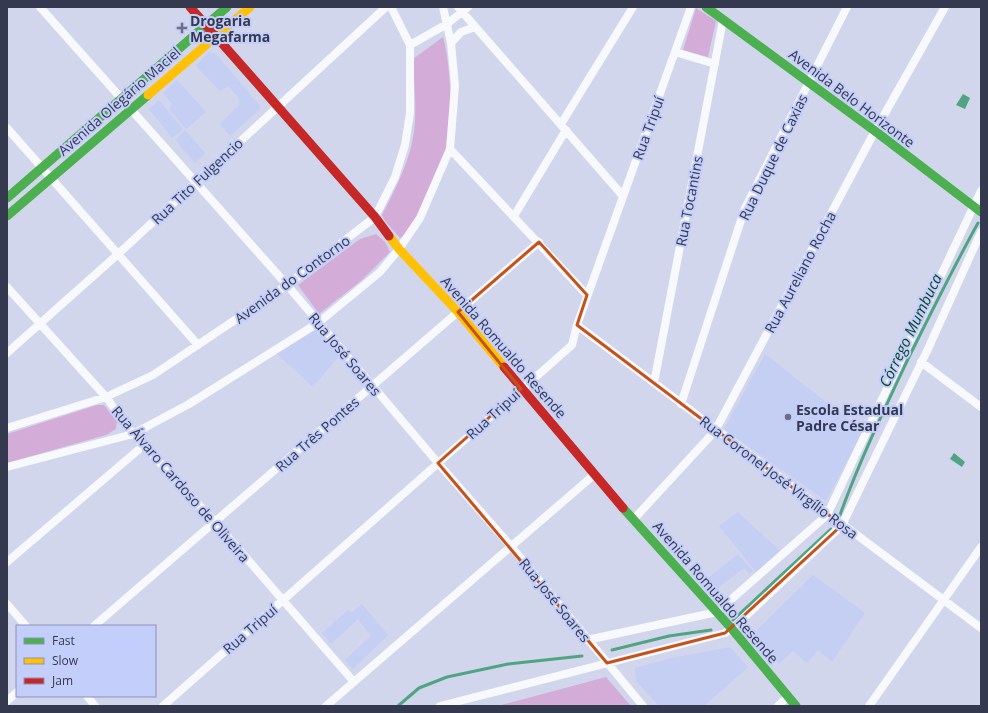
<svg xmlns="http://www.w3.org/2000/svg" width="988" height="713" viewBox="0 0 988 713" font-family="'Open Sans',sans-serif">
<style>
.built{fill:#c5cef3}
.green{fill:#d4acd8}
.water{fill:#50a481}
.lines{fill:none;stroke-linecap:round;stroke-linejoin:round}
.stream{stroke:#50a481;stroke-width:3}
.street{stroke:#f8f9fc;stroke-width:8}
.fast{stroke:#4caf50;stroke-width:9}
.slow{stroke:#ffc107;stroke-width:9}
.jam{stroke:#c62828;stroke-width:9}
.marked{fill:none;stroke:#c45319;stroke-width:3;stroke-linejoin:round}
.poi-dot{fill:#6c7086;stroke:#c4cefa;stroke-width:1.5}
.labels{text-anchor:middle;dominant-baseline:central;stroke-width:4;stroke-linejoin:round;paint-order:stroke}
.poi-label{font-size:14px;font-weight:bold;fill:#35394f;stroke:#c4cefa;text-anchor:start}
.street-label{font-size:14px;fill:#35394f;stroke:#c4cefa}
.water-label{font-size:15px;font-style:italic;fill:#084425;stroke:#c4cefa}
</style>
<rect width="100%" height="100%" fill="#d1d6ed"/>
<path class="built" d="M209,52l7,2 44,52v3l-30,27 -10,-12 19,-19v-7l-11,-12 -8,5 -24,-25z
M177,80l29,32 -20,17 -17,-20 3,-5 -9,-11z
M159,100l24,29 -11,9 -23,-29z
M185,130l20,23 -10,10 -20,-23z
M312,328l27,28 -26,31 -38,-35z
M765,354l98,77 -37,70 -102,-72z
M738,512l42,39 -22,23 -39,-48z
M738,554l15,17 -4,3 -5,-6 -26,20 1,3 -5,4 -12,-12z
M813,575l52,38 -33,49 -14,-12 -11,13 -14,-12 -14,13 -27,-29z
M362,604l26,31 -35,34 -8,-9 26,-24 -13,-17 -27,25 -9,-11 26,-23 4,2z
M730,647l18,20 -44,39h-45l-23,-25 -1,-13 37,-10z"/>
<path class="green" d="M696,8l20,13 -8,36 -25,-7z
M443,37c9,34 11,91 -1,124 -6,18 -14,34 -23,50 -5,9 -9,23 -19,27l-15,-17 -3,-6c13,-25 28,-54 32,-83 3,-24 0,-49 -1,-73z
M376,234l9,8 5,10 -28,28 -43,34 -21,-29 62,-46z
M97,405h7l13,17 -1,7 -10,6 -99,28v-29z
M606,677l25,29h-133z"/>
<path class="water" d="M963,94l7,4 -5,11 -9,-4z
M954,453l11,9 -3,5 -12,-8z"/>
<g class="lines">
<path class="stream" d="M840,515c19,-53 44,-105 68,-156 23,-46 45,-91 70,-136
M733,620l98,-91
M612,650l57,-14 42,-6
M398,706l21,-18 28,-11 61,-13 74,-8"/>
<path class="street" d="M40,7l247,278 151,178 72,82 133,161
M458,7l165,189
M451,43l10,-11 14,-5
M410,45l37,-21 21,-17
M675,52l40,12
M561,124l72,-117
M7,128l191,217
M450,149l137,146
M514,216l52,-86
M7,287l99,110 27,37 82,88 139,160
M577,325l404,303
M7,353l110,-98 269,-248
M921,362l60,45
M654,383l69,-363
M681,404l64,-196 102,-201
M7,428l99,-31 47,-22 134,-90 88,-68 20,-40 10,-32 5,-32v-68l-19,-38
M7,467l126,-33 56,-30 129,-81 62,-51 19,-23 21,-31 30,-69 5,-63 -4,-43 -8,-36
M633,520l82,-89 160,-300 70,-124
M7,562l137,-117
M7,604l19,22
M94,626l445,-384
M587,640l130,-28 110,-97 154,-324
M87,696l8,10
M7,701l10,-9
M163,706l409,-361 5,-20 114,-318
M326,706l269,-232
M440,706l285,-73 7,-4 110,-104 85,-174 54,-119
M778,706l9,-9
M869,706l112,-159"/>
<path class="fast" d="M706,7l169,124 106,81
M7,198l220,-191
M7,216l141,-121
M623,508l109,121 64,77"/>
<path class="slow" d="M148,95l102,-88
M389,236l10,13 59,63 46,55"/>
<path class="jam" d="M190,7l185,210 14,19
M504,367l119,141"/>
</g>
<path class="marked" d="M539,242l48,53 -10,30 265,200 -117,108 -118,30 -169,-200 83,-74 -63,-77z"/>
<g class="poi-dot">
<path d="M180 22h4v4h4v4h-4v4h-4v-4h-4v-4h4z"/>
<circle cx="788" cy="417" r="4"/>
</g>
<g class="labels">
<g class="poi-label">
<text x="190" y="20">Drogaria<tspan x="190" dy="16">Megafarma</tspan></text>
<text x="796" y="409">Escola Estadual<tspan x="796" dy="16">Padre César</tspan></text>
</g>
<g class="street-label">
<text transform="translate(852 98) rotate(37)">Avenida Belo Horizonte</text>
<text transform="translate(119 101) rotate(-41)">Avenida Olegário Maciel</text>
<text transform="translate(648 128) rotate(-70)">Rua Tripuí</text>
<text transform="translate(773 157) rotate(-64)">Rua Duque de Caxias</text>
<text transform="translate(197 181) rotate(-43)">Rua Tito Fulgencio</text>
<text transform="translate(689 201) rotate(-79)">Rua Tocantins</text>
<text transform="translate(800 272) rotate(-62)">Rua Aureliano Rocha</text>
<text transform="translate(292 279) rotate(-36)">Avenida do Contorno</text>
<text transform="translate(504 347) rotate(49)">Avenida Romualdo Resende</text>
<text transform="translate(345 354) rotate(50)">Rua José Soares</text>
<text transform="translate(493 414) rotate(-42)">Rua Tripuí</text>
<text transform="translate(317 434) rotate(-41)">Rua Três Pontes</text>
<text transform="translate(779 477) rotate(37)">Rua Coronel José Virgílio Rosa</text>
<text transform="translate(181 484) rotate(49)">Rua Álvaro Cardoso de Oliveira</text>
<text transform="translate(716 592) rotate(49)">Avenida Romualdo Resende</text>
<text transform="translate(555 600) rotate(51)">Rua José Soares</text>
<text transform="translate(250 629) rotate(-41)">Rua Tripuí</text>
</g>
<g class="water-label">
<text transform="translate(910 330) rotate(-64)">Córrego Mumbuca</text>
</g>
</g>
<rect width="988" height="713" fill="none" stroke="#35394f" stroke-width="16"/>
<rect x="16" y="625" width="140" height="72" fill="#c4cefa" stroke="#8b92b6"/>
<rect x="24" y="638" width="20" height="6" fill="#4caf50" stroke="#8b92b6"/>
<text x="52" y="645" font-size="12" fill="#35394f">Fast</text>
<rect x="24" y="658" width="20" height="6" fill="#ffc107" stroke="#8b92b6"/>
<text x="52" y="665" font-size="12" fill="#35394f">Slow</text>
<rect x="24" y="678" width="20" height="6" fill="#c62828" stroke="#8b92b6"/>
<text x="52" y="685" font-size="12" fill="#35394f">Jam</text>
</svg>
